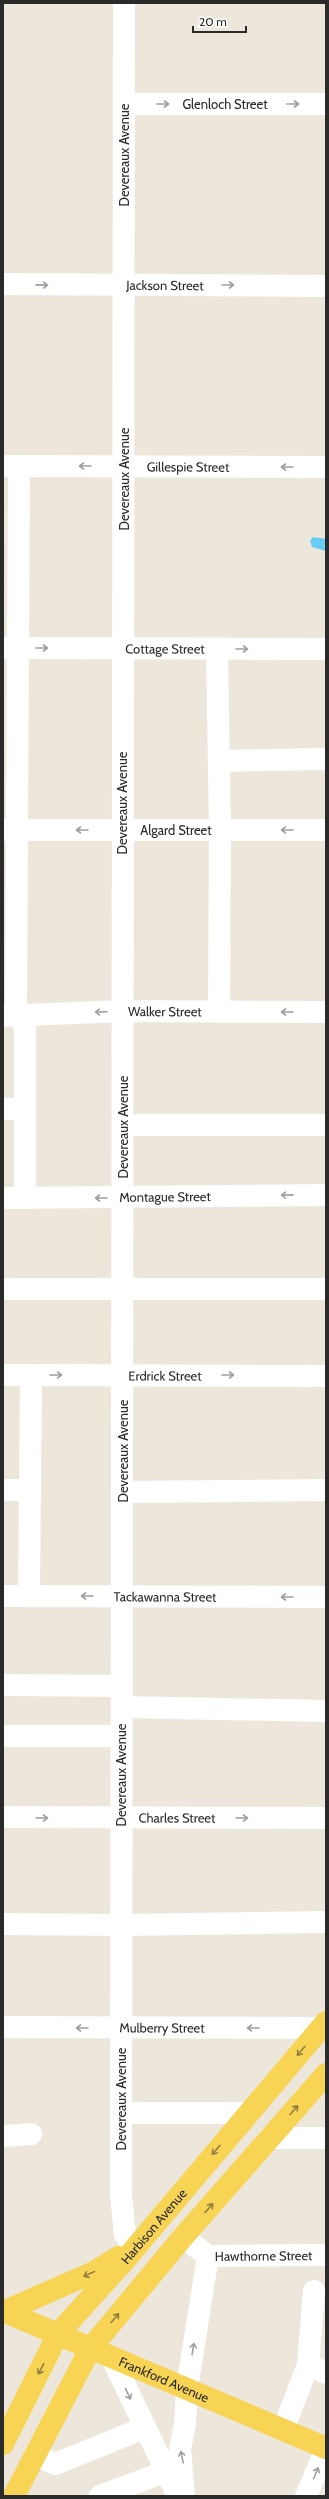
<svg xmlns="http://www.w3.org/2000/svg" width="329" height="2499" viewBox="0 0 329 2499" font-family="Cabin,sans-serif">
<style>
.water{fill:#68cdf5}
.lines{fill:none;stroke-linecap:round;stroke-linejoin:round}
.minor{stroke:#fff;stroke-width:22}
.major{stroke:#f8d455;stroke-width:22}
.oneway{stroke:#9f9f9f}
.oneway2{stroke:#917f40}
.labels{text-anchor:middle;dominant-baseline:central;stroke-width:3.5;stroke-linejoin:round;paint-order:stroke}
.street-label{font-size:13px;fill:#2a2a2a;stroke:#fff}
</style>
<rect width="100%" height="100%" fill="#ede6db"/>
<path class="water" d="M313,537l13,2v12l-14,-4 -2,-6z"/>
<g class="lines">
<g class="minor">
<path d="M124,3l-3,2192 4,40 10,12"/>
<path id="s1" d="M124,104h202"/>
<path id="s2" d="M3,284l323,2"/>
<path id="s3" d="M3,466l323,1"/>
<path d="M19,466l-3,539 9,23v170"/>
<path id="s4" d="M3,648l323,1"/>
<path d="M217,649l3,181 -1,181"/>
<path d="M219,761l107,-2"/>
<path id="s5" d="M3,830h323"/>
<path id="s6" d="M3,1016l120,-5 203,1"/>
<path d="M3,1109h22"/>
<path d="M123,1125h203"/>
<path id="s7" d="M3,1198l323,-3"/>
<path d="M3,1289h323"/>
<path id="s8" d="M3,1375l323,1"/>
<path d="M3,1490h27"/>
<path d="M122,1492l204,-2"/>
<path id="s9" d="M3,1596l323,1"/>
<path d="M29,1596l2,-221"/>
<path d="M3,1685l119,1"/>
<path d="M122,1707l204,4"/>
<path d="M3,1736h118"/>
<path id="s10" d="M3,1817l323,1"/>
<path d="M3,1924l119,1 204,-3"/>
<path id="s11" d="M3,2027l317,1"/>
<path d="M121,2113h127"/>
<path d="M3,2136l28,-2"/>
<path d="M269,2138h57"/>
<path id="s12" d="M183,2237l25,19 118,-1"/>
<path d="M112,2358l66,138"/>
<path d="M308,2365l6,-74"/>
<path d="M283,2430l25,-65 18,8"/>
<path d="M35,2455l20,9 89,-36"/>
<path d="M100,2496l67,-25"/>
<path d="M184,2496l-4,-47 5,-25 2,-36 21,-132"/>
<path d="M306,2496l20,-47"/>
</g>
<g class="major">
<path id="s13" d="M3,2311l323,137"/>
<path d="M5,2311l89,-39 24,-15"/>
<path id="s14" d="M3,2444l55,-110 67,-74 201,-238"/>
<path d="M14,2496l76,-147 93,-112 143,-163"/>
</g>
</g>
<defs><path id="oneway-shaft" d="M-6 0H5M1.5-3L5.5 0L1.5 3" fill="none" stroke-width="1.6" stroke-linecap="round" stroke-linejoin="round"/></defs>
<g class="oneway">
<use href="#oneway-shaft" transform="translate(163 104)"/>
<use href="#oneway-shaft" transform="translate(293 104)"/>
<use href="#oneway-shaft" transform="translate(42 285) rotate(1)"/>
<use href="#oneway-shaft" transform="translate(228 285)"/>
<use href="#oneway-shaft" transform="translate(85 466) rotate(-180)"/>
<use href="#oneway-shaft" transform="translate(287 467) rotate(-180)"/>
<use href="#oneway-shaft" transform="translate(42 648)"/>
<use href="#oneway-shaft" transform="translate(242 649)"/>
<use href="#oneway-shaft" transform="translate(82 830) rotate(180)"/>
<use href="#oneway-shaft" transform="translate(287 830) rotate(-180)"/>
<use href="#oneway-shaft" transform="translate(101 1012) rotate(178)"/>
<use href="#oneway-shaft" transform="translate(287 1012) rotate(-180)"/>
<use href="#oneway-shaft" transform="translate(287 1195) rotate(179)"/>
<use href="#oneway-shaft" transform="translate(101 1198) rotate(180)"/>
<use href="#oneway-shaft" transform="translate(56 1375)"/>
<use href="#oneway-shaft" transform="translate(228 1375)"/>
<use href="#oneway-shaft" transform="translate(87 1596) rotate(-180)"/>
<use href="#oneway-shaft" transform="translate(287 1597) rotate(-180)"/>
<use href="#oneway-shaft" transform="translate(42 1818)"/>
<use href="#oneway-shaft" transform="translate(242 1818)"/>
<use href="#oneway-shaft" transform="translate(82 2028) rotate(-180)"/>
<use href="#oneway-shaft" transform="translate(253 2028) rotate(-180)"/>
<use href="#oneway-shaft" transform="translate(193 2349) rotate(-81)"/>
<use href="#oneway-shaft" transform="translate(128 2394) rotate(65)"/>
<use href="#oneway-shaft" transform="translate(182 2457) rotate(-101)"/>
<use href="#oneway-shaft" transform="translate(316 2473) rotate(-67)"/>
</g>
<g class="oneway2">
<use href="#oneway-shaft" transform="translate(301 2051) rotate(130)"/>
<use href="#oneway-shaft" transform="translate(294 2110) rotate(-49)"/>
<use href="#oneway-shaft" transform="translate(216 2150) rotate(130)"/>
<use href="#oneway-shaft" transform="translate(209 2208) rotate(-49)"/>
<use href="#oneway-shaft" transform="translate(89 2274) rotate(155)"/>
<use href="#oneway-shaft" transform="translate(115 2318) rotate(-50)"/>
<use href="#oneway-shaft" transform="translate(41 2369) rotate(117)"/>
</g>
<g class="labels">
<g class="street-label">
<text stroke="none"><textPath href="#s1" startOffset="101">Glenloch Street</textPath></text>
<text transform="translate(124 155) rotate(-90)">Devereaux Avenue</text>
<text stroke="none"><textPath href="#s2" startOffset="162">Jackson Street</textPath></text>
<text stroke="none"><textPath href="#s3" startOffset="185">Gillespie Street</textPath></text>
<text transform="translate(124 479) rotate(-90)">Devereaux Avenue</text>
<text stroke="none"><textPath href="#s4" startOffset="162">Cottage Street</textPath></text>
<text transform="translate(122 803) rotate(-90)">Devereaux Avenue</text>
<text stroke="none"><textPath href="#s5" startOffset="173">Algard Street</textPath></text>
<text stroke="none"><textPath href="#s6" startOffset="162">Walker Street</textPath></text>
<text transform="translate(123 1127) rotate(-90)">Devereaux Avenue</text>
<text stroke="none"><textPath href="#s7" startOffset="162">Montague Street</textPath></text>
<text stroke="none"><textPath href="#s8" startOffset="162">Erdrick Street</textPath></text>
<text transform="translate(123 1451) rotate(-90)">Devereaux Avenue</text>
<text stroke="none"><textPath href="#s9" startOffset="162">Tackawanna Street</textPath></text>
<text transform="translate(121 1775) rotate(-90)">Devereaux Avenue</text>
<text stroke="none"><textPath href="#s10" startOffset="174">Charles Street</textPath></text>
<text stroke="none"><textPath href="#s11" startOffset="159">Mulberry Street</textPath></text>
<text transform="translate(121 2099) rotate(-90)">Devereaux Avenue</text>
<text stroke="none"><textPath href="#s14" startOffset="267">Harbison Avenue</textPath></text>
<text stroke="none"><textPath href="#s12" startOffset="87">Hawthorne Street</textPath></text>
<text stroke="none"><textPath href="#s13" startOffset="175">Frankford Avenue</textPath></text>
</g>
</g>
<rect width="329" height="2499" fill="none" stroke="#2a2a2a" stroke-width="8"/>
<path d="M193 26v6h53v-6" fill="none" stroke="#2a2a2a" stroke-width="2"/>
<text x="199" y="26" font-size="12" fill="#2a2a2a" stroke="#ffffff" stroke-width="3" paint-order="stroke">20 m</text>
</svg>
